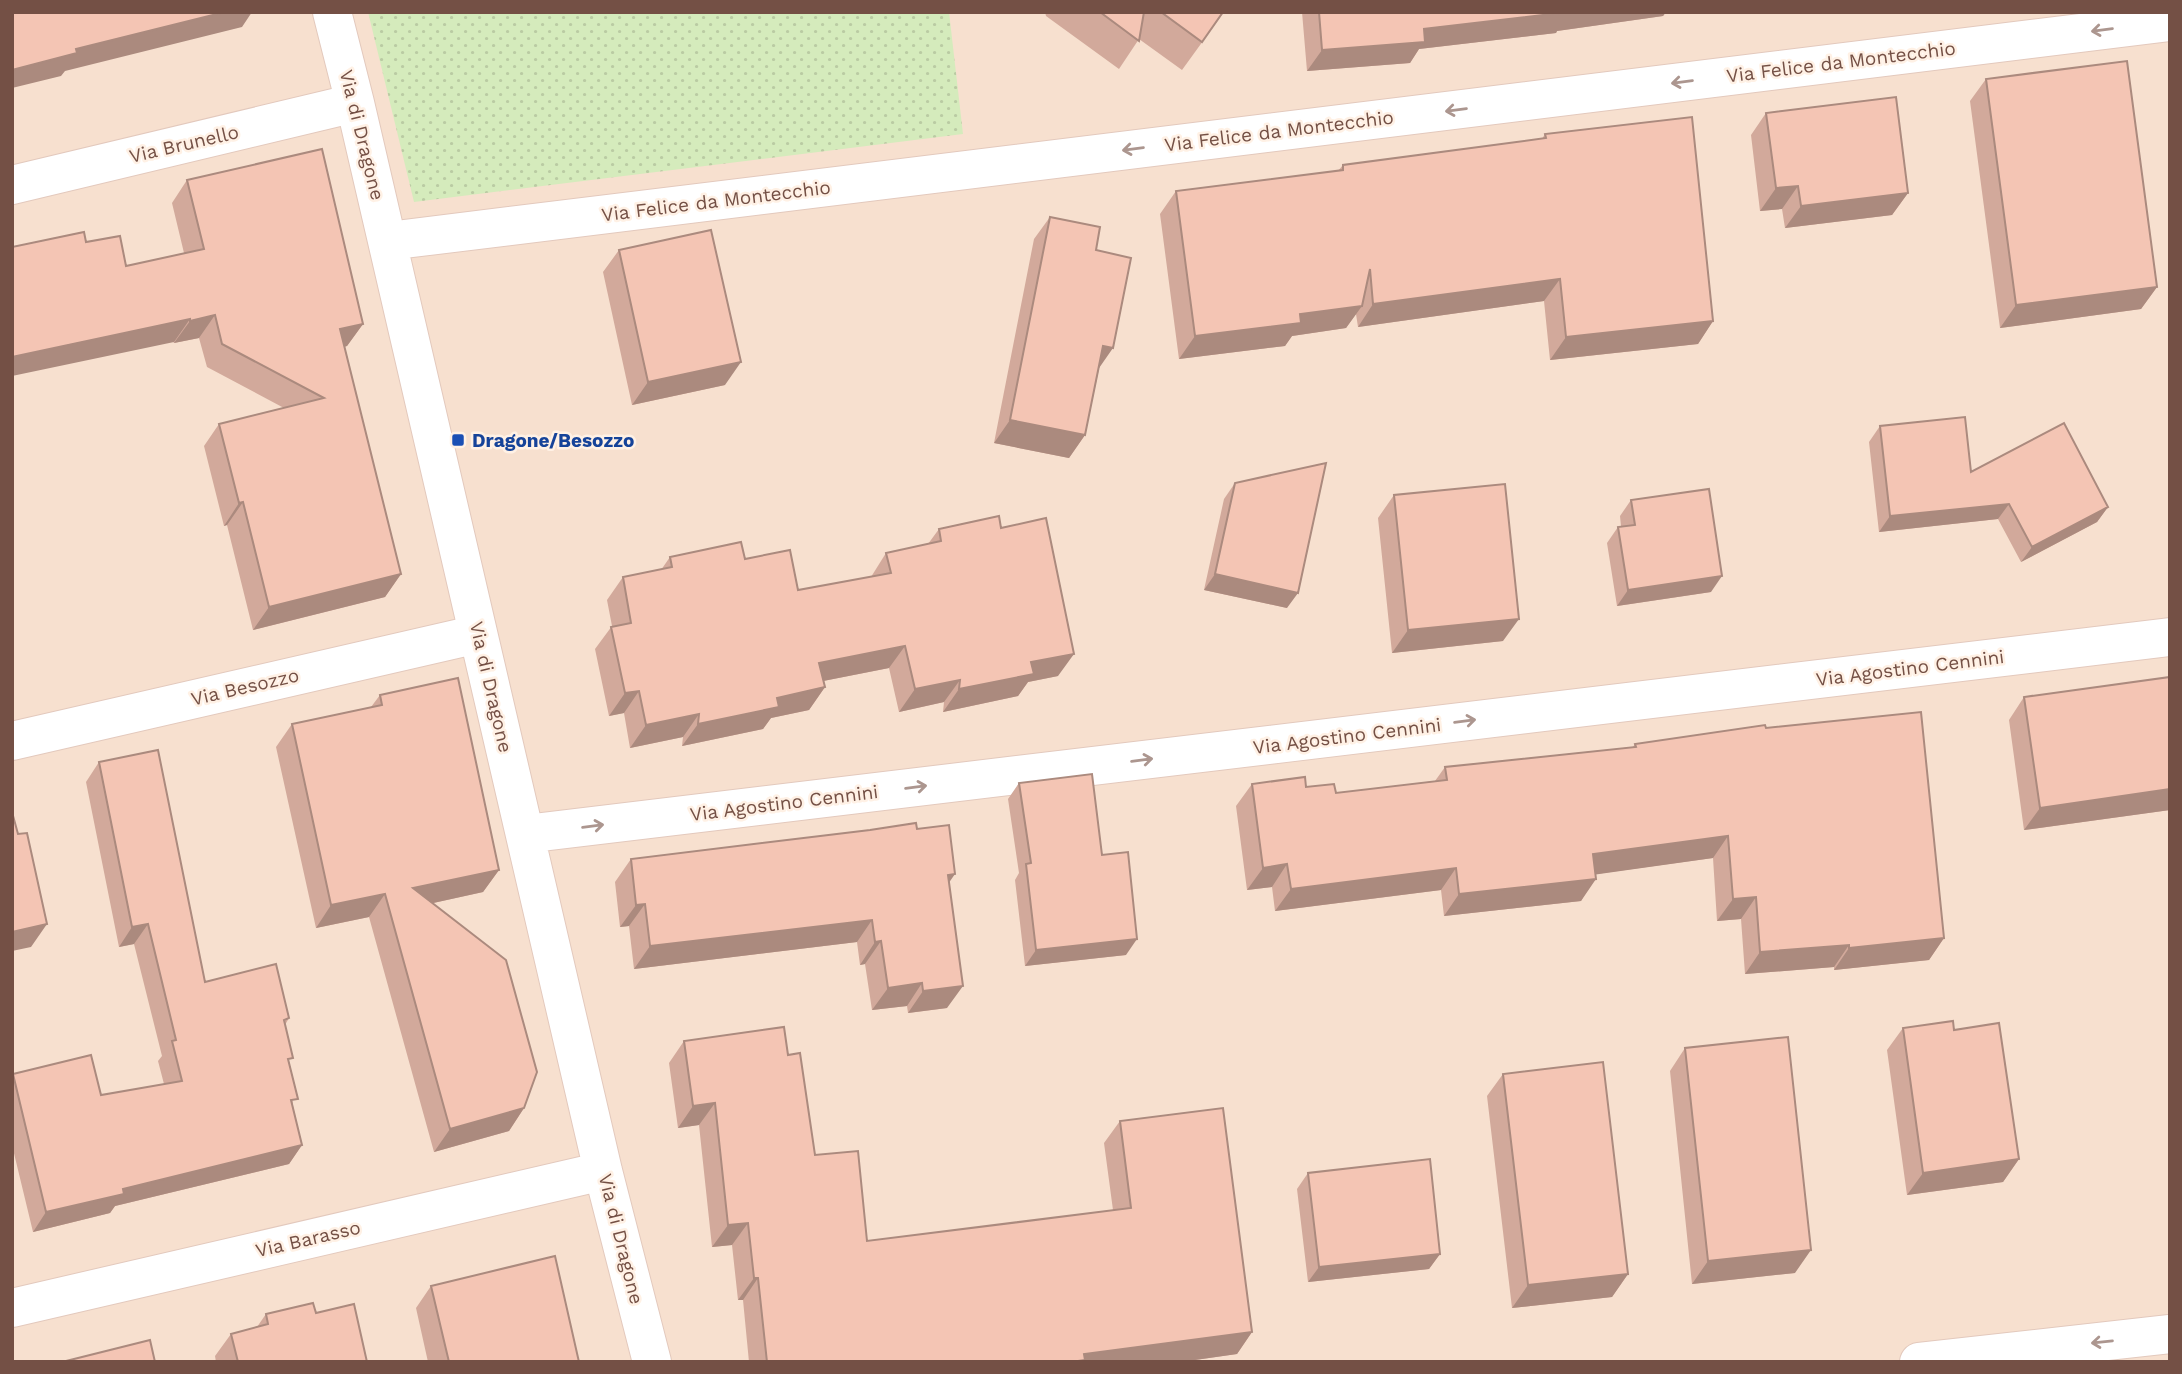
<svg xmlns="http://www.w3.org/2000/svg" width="2182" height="1374" viewBox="0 0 2182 1374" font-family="'Work Sans',sans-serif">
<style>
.residential{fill:#f7e0cf}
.grass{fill:url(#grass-dots)}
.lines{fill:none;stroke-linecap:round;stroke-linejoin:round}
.minor-casing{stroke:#e3c9bd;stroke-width:40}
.minor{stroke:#fff;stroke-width:38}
.wall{fill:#d2a99b}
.shaded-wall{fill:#ab8a7e}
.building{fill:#f4c5b4;stroke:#ab8a7e;stroke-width:2}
.oneway{stroke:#ac968f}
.transit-dot{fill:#1a4fb4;stroke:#fff1e5;stroke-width:2.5}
.labels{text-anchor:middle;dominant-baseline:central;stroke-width:5;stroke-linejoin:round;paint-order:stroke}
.street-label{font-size:19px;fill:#745045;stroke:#fff1e5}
.transit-label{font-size:19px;font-weight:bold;fill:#164399;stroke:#fff1e5;text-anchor:start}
</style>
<defs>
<pattern id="grass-dots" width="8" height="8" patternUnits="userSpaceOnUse" patternTransform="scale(1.75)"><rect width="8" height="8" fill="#d5ebbc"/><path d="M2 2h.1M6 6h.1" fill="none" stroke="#bacba3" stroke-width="1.8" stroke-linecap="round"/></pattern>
</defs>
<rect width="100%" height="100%" fill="#fdedde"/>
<path class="residential" d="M12,12h2158v1350h-2158z"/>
<path class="grass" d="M368,12h581l14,122 -549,68z"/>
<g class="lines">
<g class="minor-casing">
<path id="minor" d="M332,12l23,91 248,1068 49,191
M12,185l343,-82
M388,241l1782,-219
M12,741l466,-107
M525,834l1645,-197
M12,1308l591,-137
M1919,1362l251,-28"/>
</g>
<use href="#minor" class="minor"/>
</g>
<path class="wall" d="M1045,12h179l-42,58 -43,-31 -20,30 -73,-53z
M1302,12h364l-3,4 -106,15 -1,2 -137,16 -9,14 -103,8z
M1986,79l171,208 -16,22 -141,19 -30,-227z
M1766,113l142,80 -16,22 -107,13 -3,-19 -22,2 -9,-76z
M1545,134l168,187 -15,23 -148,16 -6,-59 -186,26 -2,-13 -10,14 -54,8 -7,10 -106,13 -19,-145 16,-23 162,-20 5,-6 199,-26z
M187,180l176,144 -16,22 -3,1 57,227 -16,23 -132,33 -26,-105 -3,1 -20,-80 15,-22 65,-16 -77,-41 -8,-29 -25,5 -48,-77 58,-13 -12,-50z
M1050,217l46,33 3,119 -14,66 -16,23 -75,-15 40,-204z
M619,250l106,135 -93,20 -29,-133z
M1880,426l91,46 137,35 -11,15 -76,40 -23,-43 -119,13 -10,-90z
M1235,483l52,125 -83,-18 20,-91z
M1394,495l109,146 -111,12 -14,-135z
M1631,500l80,92 -94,14 -10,-63 11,-16 3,-1 -1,-10z
M1001,528l57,148 -30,6 -10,14 -75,16 1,-10 -45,10 -10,-44 -66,13 2,6 -16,23 -38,8 -8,11 -81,17 1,-9 -53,11 -6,-35 -15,3 -14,-67 17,-23 -5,-26 16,-23 38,-7 9,-13 75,2 53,31 73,-13 15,-24 42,-9 11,-15z
M2170,677v133l-146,20 -15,-110 15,-23z
M380,695l119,175 -16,22 -50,11 91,205 -15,23 -75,21 -65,-235 -53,11 -40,-181 16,-23 79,-17z
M1766,728l178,210 -15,22 -95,10v-3l-89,7 -4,-55 -24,2 -4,-63 -117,16 -15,27 -137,15 -3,-26 -166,21 -3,-24 -25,3 -11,-84 16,-22 54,3 30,6 99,-12 10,-14 188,-20 2,-3z
M99,762l106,220 84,36 -4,7 8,81 9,39 -13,19 -174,42 -5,7 -77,19 -21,-87v-70l1,-1 88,21 63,-11 -6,-23 4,-5 -28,-112 -15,3 -33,-165z
M1019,783l83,72 24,100 -101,11 -10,-86 4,-7 -11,-74z
M917,829l32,54 -2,125 -39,5 -1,-7 -35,4 -7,-46 -5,1 -3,-23 -223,27 -5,-43 -9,1 -5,-45 16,-23z
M1903,1028l51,2 65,129 -16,23 -96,13 -20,-145z
M684,1041l104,14 27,100 52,86 246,-31 -9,-67 16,-22 132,211 -15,22 -56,8h-432l-6,-62h-5l-6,-55 -20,2 -13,-122 -21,3 -9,-65z
M1685,1048l110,225 -103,11 -22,-213z
M1503,1074l125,200 -16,23 -100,11 -25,-212z
M1308,1173l132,81 -11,15 -121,13 -11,-93z
M431,1286l148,76h-151l-12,-54z
M316,1313l51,49h-151l-1,-6 16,-22 26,-7 9,-13z"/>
<path class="shaded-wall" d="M225,12h27l-10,15 -177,44 -4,5 -49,12v-18l64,-21z
M1568,12h98l-3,4 -106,15 -1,2 -137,16 -9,14 -103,8 15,-21 102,-21z
M1798,186l-16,23 -22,2 16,-23z
M1908,193l-16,22 -107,13 16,-22z
M1560,279l-16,22 -186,26 15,-23z
M2157,287l-16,22 -141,19 16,-23z
M1362,306l-16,22 -54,8 -7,10 -106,13 16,-23 105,-22z
M215,315l-16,23 -25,5 16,-22z
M190,319l-16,23 -162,34v-19z
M1713,321l-15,23 -148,16 16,-23z
M363,324l-16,22 -23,6 16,-23z
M1103,346l10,2 -16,23z
M741,362l-16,23 -93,20 16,-23z
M1010,420l75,15 -16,23 -75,-15z
M243,502l-16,23 -3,1 15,-23z
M2009,504l-11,15 -119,13 11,-16z
M2108,507l-11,15 -76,40 11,-15z
M401,574l-16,23 -132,33 16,-23z
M1215,574l83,19 -11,15 -83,-18z
M1722,576l-11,16 -94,14 11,-16z
M1519,619l-16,22 -111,12 16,-23z
M905,646l-16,22 -86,17 16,-22z
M1074,654l-16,22 -30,6 -10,14 -75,16 16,-23 72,-27z
M960,680l-16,22 -45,10 16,-23z
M825,687l-16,23 -38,8 -8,11 -81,17 16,-22 79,-26z
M639,691l-15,22 -15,3 16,-23z
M699,714l-16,23 -53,11 16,-23z
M2170,789v21l-146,20 16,-22z
M1728,836l-15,22 -135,19 15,-23z
M1287,864l-15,23 -25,3 16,-22z
M1456,868l-15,22 -166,21 16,-22z
M499,870l-16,22 -86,19 16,-23z
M955,874l-16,23 9,-22z
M1596,879l-15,22 -137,15 15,-22z
M385,894l-16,23 -53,11 15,-23z
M1756,897l-15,22 -24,2 16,-22z
M645,904l-16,22 -9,1 16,-22z
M872,920l-15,22 -223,27 16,-23z
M47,924l-16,23 -19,4v-19z
M148,924l-14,20 -15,3 13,-20z
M1944,938l-15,22 -95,10 15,-22z
M1137,939l-11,16 -101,11 11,-16z
M881,941l-16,23 -5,1 15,-23z
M1849,945l-15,22 -89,7 15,-22z
M922,983l-15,23 -35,4 16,-22z
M963,986l-16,22 -39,5 15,-22z
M715,1103l-16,22 -21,3 15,-22z
M524,1108l-15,23 -75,21 16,-23z
M302,1145l-13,19 -174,42 -5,7 -77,19 13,-20 77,-23z
M2019,1159l-16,23 -96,13 16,-22z
M748,1223l-16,22 -20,2 16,-22z
M1811,1250l-16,23 -103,11 16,-23z
M1440,1254l-11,15 -121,13 11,-15z
M1628,1274l-16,23 -100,11 16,-23z
M754,1278h4l-15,22h-5z
M1252,1332l-15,22 -56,8h-110l13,-8z"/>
<path class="building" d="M12,12h213l-149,37 1,4 -65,17z
M1100,12h44l-5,29z
M1161,12h62l-21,30z
M1319,12h249l-144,17 1,13 -103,8z
M2127,61l30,226 -141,18 -30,-226z
M1896,97l12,96 -107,13 -3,-20 -22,2 -10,-75z
M1692,117l21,204 -147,16 -6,-58 -187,25 -3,-35 -8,37 -62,8 1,9 -106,13 -19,-145 167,-21v-5l203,-27 -1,-4z
M322,149l41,175 -23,5 61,245 -132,33 -26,-105 -4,1 -20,-79 105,-26 -102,-54 -7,-29 -25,6v-2l-178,38v-110l72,-15 2,10 34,-6 6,30 78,-17 -17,-69z
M1050,217l50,10 -4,23 35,8 -18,90 -10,-2 -18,89 -75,-15z
M711,230l30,132 -93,20 -29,-132z
M1965,417l6,55 93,-49 44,84 -76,40 -23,-43 -119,12 -10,-90z
M1326,463l-28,130 -83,-19 20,-91z
M1505,484l14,135 -111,11 -14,-135z
M1709,489l13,87 -94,14 -10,-63 17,-2 -4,-25z
M999,516l2,12 45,-10 28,136 -43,8 3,12 -75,15 1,-9 -45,9 -10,-43 -86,17 6,24 -48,11 2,9 -81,17 1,-10 -53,11 -7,-34 -14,2 -14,-66 20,-4 -8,-46 49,-10 -2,-10 71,-15 4,17 45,-9 8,40 93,-17 -5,-20 55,-12 -2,-12z
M2170,677v112l-130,19 -16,-111z
M458,678l41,192 -86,18 93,72 31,112 -13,36 -74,21 -65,-235 -54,11 -39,-181 90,-19 -2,-10z
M1921,712l23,226 -95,10v-3l-89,7 -4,-55 -23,2 -5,-63 -135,18 3,25 -137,15 -3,-26 -165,21 -4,-25 -24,4 -11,-84 53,-7 1,10 28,-3 2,9 111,-13 -2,-13 191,-20 -1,-3 130,-19 1,3z
M158,750l47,232 71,-18 13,54 -5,2 9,38 -5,1 10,40 -7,1 11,45 -179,44 1,5 -78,18 -33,-138 78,-19 10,40 81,-14 -10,-40 4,-1 -28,-116 -16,3 -33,-165z
M1092,774l10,81 26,-3 9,87 -101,11 -10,-86 5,-1 -12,-80z
M12,812l6,22 9,-1 20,91 -35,8z
M916,823l1,6 32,-4 6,49 -7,1 15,111 -40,5 -1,-8 -34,5 -7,-47 -6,1 -3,-22 -222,26 -5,-42 -9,1 -5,-46 239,-29z
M1953,1021l1,9 45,-7 20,136 -96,14 -20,-145z
M784,1027l4,28 12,-2 15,102 43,-4 9,90 264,-33 -11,-87 103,-13 29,224 -168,22 1,6 -14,2h-304l-9,-84h-4l-6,-55 -20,2 -13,-122 -22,3 -9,-65z
M1788,1037l23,213 -103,11 -23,-213z
M1603,1062l25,212 -100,11 -25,-211z
M1430,1159l10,95 -121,13 -11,-94z
M555,1256l24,106h-130l-18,-76z
M313,1303l3,10 38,-9 13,58h-129l-7,-28 37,-10 -2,-10z
M150,1340l5,22h-93z"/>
<defs><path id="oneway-shaft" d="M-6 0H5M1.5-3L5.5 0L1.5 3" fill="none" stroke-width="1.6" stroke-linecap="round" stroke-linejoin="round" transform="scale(1.75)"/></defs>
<g class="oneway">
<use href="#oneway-shaft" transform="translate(2102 30) rotate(173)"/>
<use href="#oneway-shaft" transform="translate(1682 82) rotate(173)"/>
<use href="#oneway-shaft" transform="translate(1456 110) rotate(173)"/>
<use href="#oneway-shaft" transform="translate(1133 149) rotate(173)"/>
<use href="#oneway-shaft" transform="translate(1465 721) rotate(-7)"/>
<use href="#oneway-shaft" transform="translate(1142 760) rotate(-7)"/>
<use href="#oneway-shaft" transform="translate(916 787) rotate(-7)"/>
<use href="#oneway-shaft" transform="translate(593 826) rotate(-7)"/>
<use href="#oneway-shaft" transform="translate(2102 1342) rotate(174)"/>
</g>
<rect class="transit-dot" x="451" y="433" width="14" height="14" rx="3.5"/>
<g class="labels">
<g class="street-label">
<text transform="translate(1841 62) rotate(-7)">Via Felice da Montecchio</text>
<text transform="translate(1279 131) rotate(-7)">Via Felice da Montecchio</text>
<text transform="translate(362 135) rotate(76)">Via di Dragone</text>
<text transform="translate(184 144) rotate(-13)">Via Brunello</text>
<text transform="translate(716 201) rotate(-7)">Via Felice da Montecchio</text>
<text transform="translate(1910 668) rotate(-7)">Via Agostino Cennini</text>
<text transform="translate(245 687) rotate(-13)">Via Besozzo</text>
<text transform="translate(491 687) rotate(77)">Via di Dragone</text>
<text transform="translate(1347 736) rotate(-7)">Via Agostino Cennini</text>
<text transform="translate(784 803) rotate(-7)">Via Agostino Cennini</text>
<text transform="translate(308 1239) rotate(-13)">Via Barasso</text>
<text transform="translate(621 1239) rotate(76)">Via di Dragone</text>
</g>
<g class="transit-label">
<text x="472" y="440">Dragone/Besozzo</text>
</g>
</g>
<rect width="2182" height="1374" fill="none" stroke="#745045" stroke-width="28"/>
</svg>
